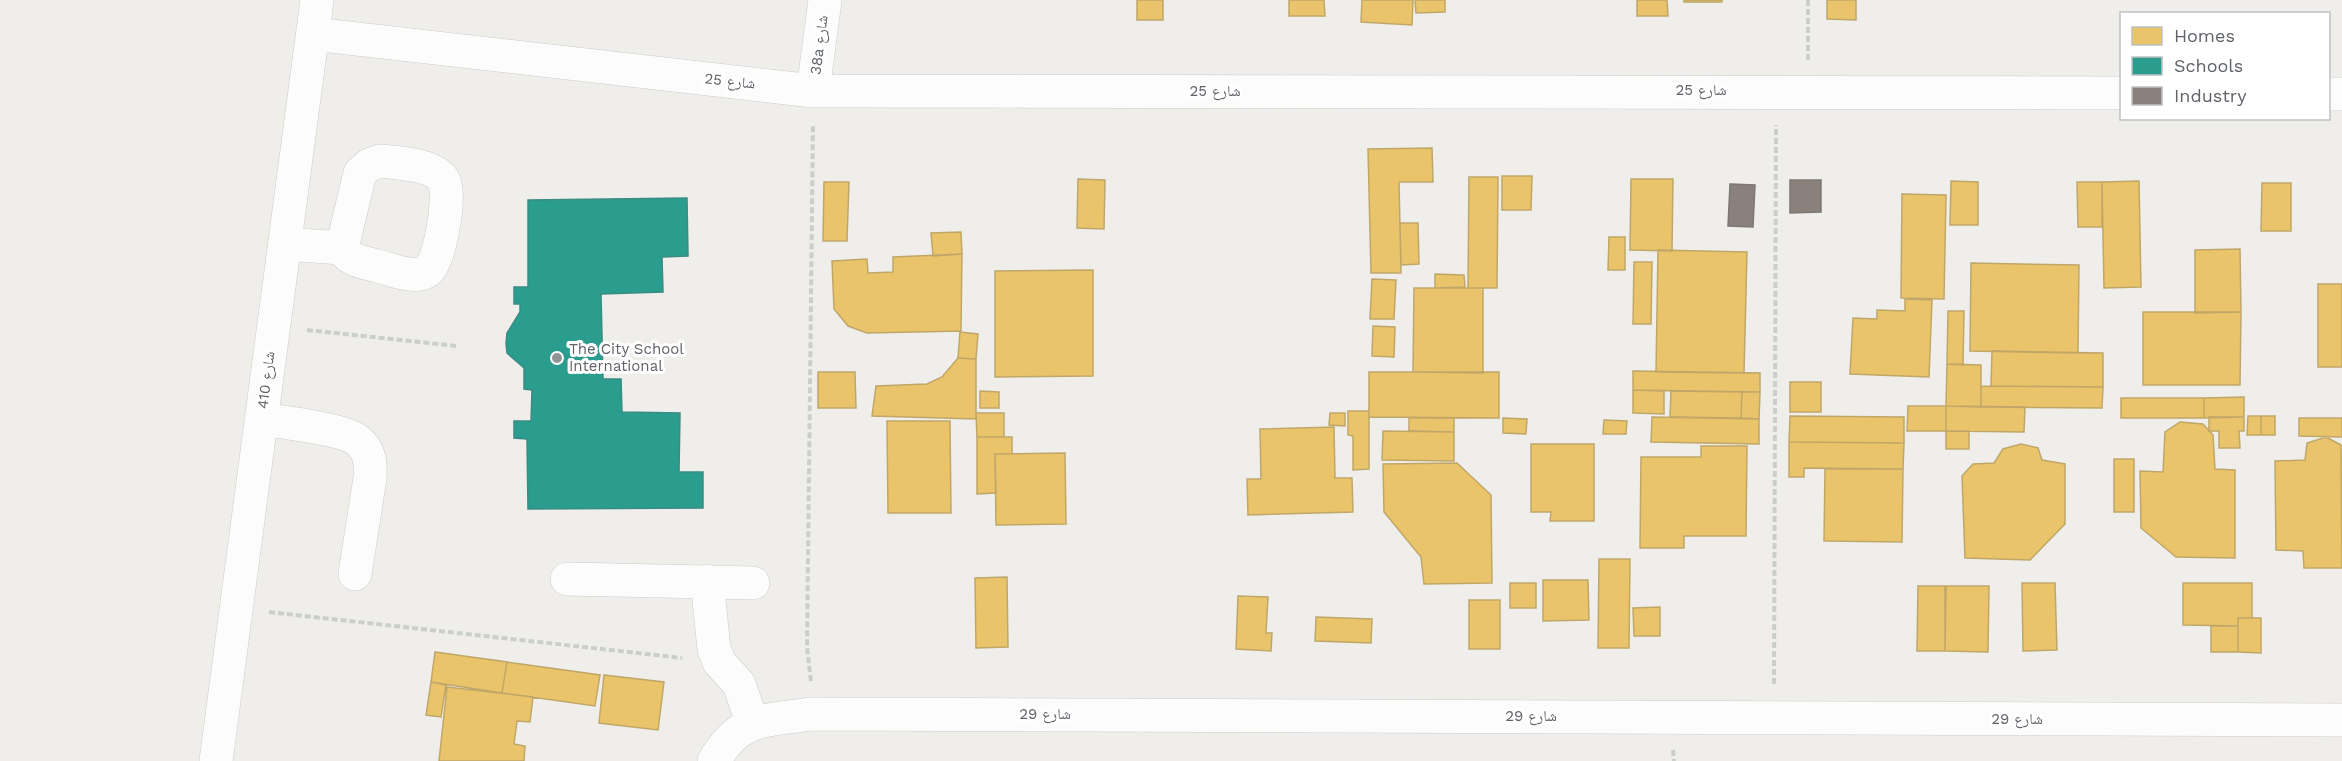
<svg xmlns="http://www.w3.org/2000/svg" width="2342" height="761" viewBox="0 0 2342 761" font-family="'Work Sans','Noto Naskh Arabic',sans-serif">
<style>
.homes{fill:#e9c46a;stroke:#c0a769;stroke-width:1.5}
.schools{fill:#2a9d8f;stroke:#3a8c83;stroke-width:1.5}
.industry{fill:#8a817c;stroke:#7d7876;stroke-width:1.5}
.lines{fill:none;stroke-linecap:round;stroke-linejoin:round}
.minor-casing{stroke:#cbcccc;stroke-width:34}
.path{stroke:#cacfcc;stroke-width:4;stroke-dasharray:6 3;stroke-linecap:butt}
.minor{stroke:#fdfcfc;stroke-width:33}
.poi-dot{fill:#919496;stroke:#fff;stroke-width:2}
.labels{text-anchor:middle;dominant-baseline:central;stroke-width:6;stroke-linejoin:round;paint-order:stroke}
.street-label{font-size:15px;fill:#5f6368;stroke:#fff}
.poi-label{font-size:15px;fill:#5f6368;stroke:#fff;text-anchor:start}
</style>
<rect width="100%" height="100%" fill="#efeeea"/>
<path class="homes" d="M1137,0h26v20h-26z
M1289,0h35l1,16h-36z
M1362,0h51l-1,25 -51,-3z
M1415,0h30v12l-29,1z
M1637,0h30l1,16h-31z
M1684,0h38v2h-38z
M1827,0h29v20l-29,-1z
M1432,148l1,34h-34l2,91h-30l-3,-124z
M1502,176h30l-1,34h-29z
M1469,177h29l-1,111h-29z
M1078,179l27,1 -1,49 -27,-1z
M1631,179h42l-1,72 -42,-1z
M1951,181l27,1v43h-28z
M2139,181l2,106 -37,1 -2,-106z
M824,182h25l-2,59h-24z
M2077,182h25v45h-24z
M2262,183h29v48h-30z
M1902,194l44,1 -2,104 -43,-1z
M1400,223h18l1,41 -18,1z
M961,232l1,22 -29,2 -2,-23z
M1609,237h16v33h-17z
M2240,249l1,63 -46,1v-63z
M1658,250l89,2 -3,121 -88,-1z
M962,254l-1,77 -94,2 -19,-7 -14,-17 -2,-48 35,-2 1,14 25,-1v-15z
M1634,262h18l-1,62h-18z
M1971,263l108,2 -1,88 -108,-2z
M1093,270v106l-98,1v-106z
M1435,274l29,1 1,12 -30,1z
M1372,279l24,1 -2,39h-24z
M2318,284h24v83h-24z
M1414,288h69v85l-70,-1z
M1905,299l27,1 -3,77 -79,-3 3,-56 24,1v-9l28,1z
M1948,311h16l-1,54 -16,-1z
M2143,312h98l-1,73h-97z
M1373,326l22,1 -1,30 -22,-1z
M960,332l18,2 -2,25 -18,-1z
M1992,351l111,2v34l-112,-1z
M958,358l18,1v60l-104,-3 4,-30 51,-2 15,-7z
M1947,364l34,1v42l-35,-1z
M1633,371l127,2v19l-127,-2z
M818,372h37l1,36h-38z
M1369,372h130v46l-130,-1z
M1790,382h31v30h-31z
M1981,386l122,1 -1,21 -121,-1z
M1633,390l31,1v23l-31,-1z
M980,391l19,1v16h-19z
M1671,391l71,1 -1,26 -71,-1z
M1742,392h18l-1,27 -18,-1z
M2244,397v20l-40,1v-20z
M2121,398h83v20h-83z
M1908,406h38v25h-39z
M1946,406l79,1 -1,25 -78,-1z
M1348,411h21v58l-16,1v-34l-5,-1z
M976,413h28v24h-27z
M1330,413h15v13l-16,-1z
M1790,416l114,1v26l-115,-1z
M2248,416h13v19h-14z
M2261,416h14v19h-14z
M1652,417l107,2v25l-108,-2z
M2209,417h35v14h-5l1,17h-21v-17h-10z
M1409,418h45v14l-45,-1z
M1503,418l24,1 -1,15 -23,-1z
M2299,418h43v19l-43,-1z
M1604,420l23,1 -1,13h-23z
M887,421h63l1,92h-63z
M2180,422l23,2 10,11 2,34 20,1v88l-59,-1 -35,-29 -1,-57 23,1 2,-40z
M1334,427l1,51h17l1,34 -105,3 -1,-36h14l-1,-50z
M1383,431l71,1v29l-72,-1z
M1946,431h23v18h-23z
M977,437h35v17h-17l1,39 -19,1z
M2326,437l15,8 1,123h-38l-1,-17 -27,-1 -1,-89 30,-1 2,-17z
M1789,442l115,1 -1,26 -99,-1v9h-15z
M1531,444h63v77h-44l1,-9h-20z
M2021,444l17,4 4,12 23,4v60l-35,36 -65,-2 -3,-82 11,-12 21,-1 9,-14z
M1701,446h46l-1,90h-62v12h-44l1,-91h60z
M1065,453l1,71 -70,1 -1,-71z
M2114,459h20v53h-20z
M1457,463l34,32 1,88 -68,1 -3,-27 -37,-45 -1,-48z
M1825,469h78l-1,73 -78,-1z
M1599,559h31l-1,89h-31z
M1007,577l1,70 -32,1 -1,-70z
M1543,580h45l1,40 -46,1z
M1510,583h26v25h-26z
M2022,583h33l2,67 -34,1z
M2183,583h69v35h-14v8l-55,-1z
M1918,586h27v65h-28z
M1946,586h43l-1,66 -43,-1z
M1238,596l30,1 -2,36h6l-1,18 -35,-2z
M1469,600h31v49h-31z
M1660,607v29h-26l-1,-28z
M1316,617l56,2 -1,24 -56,-2z
M2238,618h23v35l-23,-1z
M2211,626h27v26h-27z
M435,652l72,10 -5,31 -71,-11z
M507,662l93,13 -5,31 -93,-13z
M604,675l60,7 -6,48 -59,-7z
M431,682l15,3 -5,32 -15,-2z
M447,687l86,10 -3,25 -13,-1 -3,23 11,2 -1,15h-85z"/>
<path class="schools" d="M687,198l1,58 -26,1 1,35 -62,2 2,85h18l1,33 58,1 -1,59h24v36l-175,1 -1,-70 -13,-1v-17h17l1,-31 -8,-1v-21l-17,-15 -1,-10 1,-10 13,-21v-8h-6v-17h14v-87z"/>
<path class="industry" d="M1790,180h31v32l-31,1z
M1730,184l25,1 -2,42 -25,-1z"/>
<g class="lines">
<g class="minor-casing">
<path id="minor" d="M313,34l500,57 1309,2
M813,91l12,-91
M2328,94h14
M380,161c18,2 55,3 64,20 7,14 -4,85 -18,91 -14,7 -35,-3 -49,-6 -14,-4 -28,-5 -35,-18l18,-75 9,-8z
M285,244l57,4
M261,419c20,3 83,10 96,21 13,10 14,23 13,38l-15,96
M567,579l186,4
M707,581l7,68 5,13 20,22 13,38
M216,761l101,-761
M714,761c25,-44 51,-40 97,-47l1531,6"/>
</g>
<path class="path" d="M1808,60v-60
M307,330l150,16
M269,612l413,46
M811,681l-4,-34 6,-523
M1774,684l2,-559
M1673,750l1,11"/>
<use href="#minor" class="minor"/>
</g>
<circle class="poi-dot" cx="557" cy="358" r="6"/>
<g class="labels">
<g class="street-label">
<text transform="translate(819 45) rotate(-83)">38a شارع</text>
<text transform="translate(730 81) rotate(6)">شارع 25</text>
<text x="1701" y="90">شارع 25</text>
<text x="1215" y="91">شارع 25</text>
<text transform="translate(266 380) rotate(-83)">شارع 410</text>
<text x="1045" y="714">شارع 29</text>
<text x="1531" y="716">شارع 29</text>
<text x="2017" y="719">شارع 29</text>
</g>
<g class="poi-label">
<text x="569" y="349">The City School<tspan x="569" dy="17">International</tspan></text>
</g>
</g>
<rect x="2120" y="12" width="210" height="108" fill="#ffffff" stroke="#bfc1c3" stroke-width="1.5"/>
<rect x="2132" y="27" width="30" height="18" fill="#e9c46a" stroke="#bfc1c3" stroke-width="1.5"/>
<text x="2174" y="42" font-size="18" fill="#5f6368">Homes</text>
<rect x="2132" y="57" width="30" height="18" fill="#2a9d8f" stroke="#bfc1c3" stroke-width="1.5"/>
<text x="2174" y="72" font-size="18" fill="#5f6368">Schools</text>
<rect x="2132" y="87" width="30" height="18" fill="#8a817c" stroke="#bfc1c3" stroke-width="1.5"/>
<text x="2174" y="102" font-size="18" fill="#5f6368">Industry</text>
</svg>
